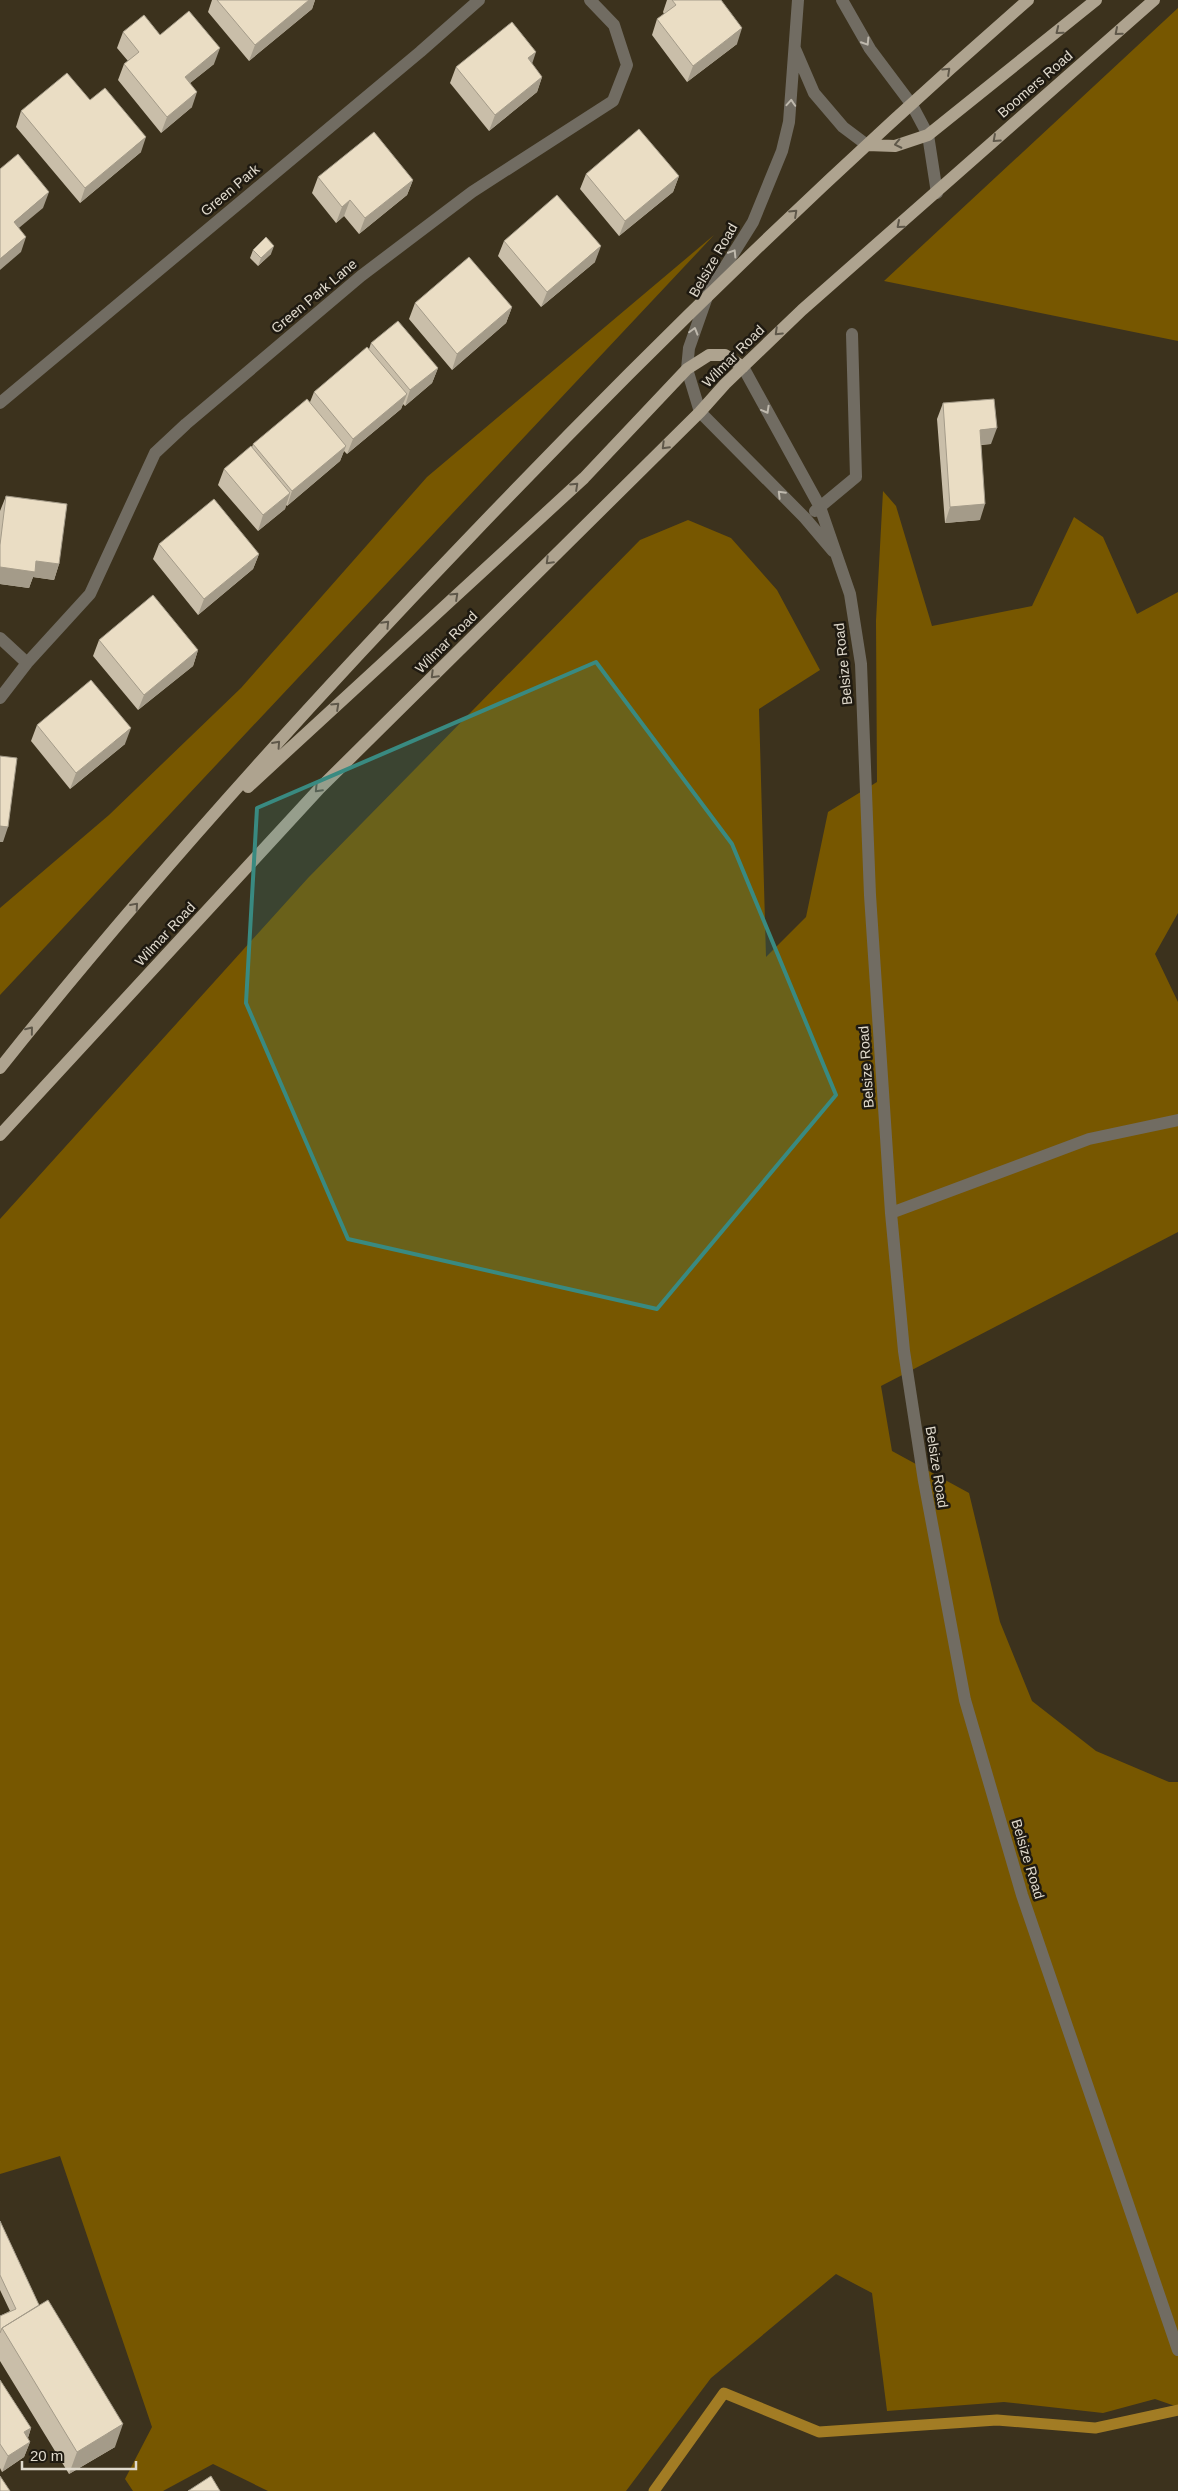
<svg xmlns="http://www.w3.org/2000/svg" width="1178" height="2491" viewBox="0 0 1178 2491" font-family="Helvetica,sans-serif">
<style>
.green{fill:#775700}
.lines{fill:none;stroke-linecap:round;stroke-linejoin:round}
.stream{stroke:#a27c24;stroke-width:11}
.minor{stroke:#716c62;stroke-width:12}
.major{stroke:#aea38f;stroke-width:12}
.wall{fill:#c9bea9}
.shaded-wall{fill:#a49b89}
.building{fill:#eaddc4;stroke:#a49b89}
.oneway{stroke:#5f584a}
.oneway2{stroke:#bfb9ad}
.marked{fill:#398a81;fill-opacity:0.2;stroke:#398a81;stroke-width:4;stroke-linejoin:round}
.labels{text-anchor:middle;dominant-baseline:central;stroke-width:5;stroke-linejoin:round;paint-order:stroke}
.street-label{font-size:14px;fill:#e0dacd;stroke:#1f1a11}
</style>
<rect width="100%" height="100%" fill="#3c321d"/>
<path class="green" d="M1178,8v333l-294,-60z
M714,235l-714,760v-87l109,-93 132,-127 186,-211z
M883,491l13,15 36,120 100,-20 42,-89 29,20 34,77 41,-22v321l-23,41 23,48v230l-297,154 11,65 77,42 31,129 32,79 64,50 73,31h9v625l-23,-8 -52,14 -99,-11 -117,9 -15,-118 -36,-19 -125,104 -85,113h-358l-55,-27 -50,27h-30l-8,-12 27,-52 -92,-271 -60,18v-955l308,-341 332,-338 48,-20 43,18 46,52 43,80 -61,39 7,248 40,-40 22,-105 49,-30 -1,-161z"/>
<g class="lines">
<path class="stream" d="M654,2491l70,-98 95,39 178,-12 98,8 83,-18"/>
<path class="minor" d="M798,0l-9,122 -7,29 -29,71 -45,72 -19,54 -2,21 13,43 105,106 28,33
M842,0l28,49 42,56 16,30 9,58
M795,49l19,44 29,34 24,18
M743,367l77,140 30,87 11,70 9,231 21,318 13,138 20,130 41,219 57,195 156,455
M0,403l420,-351 59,-52
M815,511l41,-34 -4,-143
M0,638l27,25
M0,698l27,-35 63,-69 65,-141 31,-29 175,-148 111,-84 141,-91 14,-36 -13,-40 -24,-25
M891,1213l198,-74 89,-19"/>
<path class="major" d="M867,145l28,1 33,-11 168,-135
M248,787l336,-309 103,-109 22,-14h16l18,12
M0,1068c145,-182 302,-356 464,-525 180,-189 367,-371 564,-543
M0,1135l320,-347 380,-376 25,-28 77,-74 352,-310"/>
</g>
<path class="wall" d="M212,0h103l-3,9 -63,52 -41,-49z
M667,0h54l16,44 -50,38 -35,-47 5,-16 7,-5 -1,-2z
M123,32l37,3 54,29 -24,19 2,24 -31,26 -43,-53 6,-16 4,-3 -11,-13z
M532,64l10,13 -5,15 -48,39 -39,-48 6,-16z
M90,100l51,52 -61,51 -64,-76 5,-16z
M586,174l93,2 -6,16 -54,44 -39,-47z
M318,177l95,3 -6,15 -48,39 -15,-18 -8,7 -24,-30z
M504,241l91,21 -54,45 -43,-51z
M253,250l18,4 -13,12 -8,-8z
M415,303l97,4 -6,16 -54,47 -43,-51z
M371,343l67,25 -6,15 -27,23 -2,-2 -2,5 -54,45 -3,-3 -4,10 -53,45 -1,-1 -1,4 -27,22 -40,-46 6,-16 28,-22 1,-3 57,-42 4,-10 55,-43z
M943,403l48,41 -10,1 -1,75 -35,3 -8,-104z
M6,496l53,68 -5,16 -21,-3 -4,11 -29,-4v-73z
M159,544l100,10 -6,15 -55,46 -45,-56z
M99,640l99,10 -5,16 -55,44 -45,-54z
M37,725l88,19 -55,45 -39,-48z
M0,2221l39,84 76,142 -46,27 -69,-113v-45l10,-5 -10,-21z
M0,2380l31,48 -3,10 2,4 -6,15 -22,15 -2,-4z"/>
<path class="shaded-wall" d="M309,0h6l-3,9 -63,52 6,-16z
M742,28l-5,16 -50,38 6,-16z
M220,48l-6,16 -35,28 6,-15z
M536,52l-5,15 -3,-9z
M542,77l-5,15 -48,39 6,-16z
M197,92l-5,15 -31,26 6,-16z
M146,137l-5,15 -61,51 5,-15z
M679,176l-6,16 -54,44 6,-15z
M413,180l-6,15 -48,39 6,-16z
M49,192l-6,16 -35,29 6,-15z
M350,200l-6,16 -8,7 6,-16z
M26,237l-5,15 -21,18v-11z
M274,246l-3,8 -13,12 3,-8z
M601,246l-6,16 -54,45 6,-15z
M512,307l-6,16 -54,47 5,-16z
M438,368l-6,15 -27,23 5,-16z
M407,394l-6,15 -54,45 6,-15z
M997,428l-6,16 -17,1 6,-15z
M346,446l-6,15 -53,45 5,-15z
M290,493l-5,16 -27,22 5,-16z
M985,504l-5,16 -35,3 5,-16z
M259,554l-6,15 -55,46 6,-16z
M36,561l23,3 -5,16 -21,-3 -4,11 -29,-4v-17z
M198,650l-5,16 -55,44 6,-15z
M131,728l-6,16 -55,45 6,-16z
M0,826l8,1 -5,15h-3z
M123,2424l-8,23 -46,27 8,-22z
M31,2428l-5,15 -2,-11z
M30,2442l-6,15 -22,15 6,-16z"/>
<path class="building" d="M217,0h92l-54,45z
M672,0h49l21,28 -49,38 -36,-47 19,-14z
M189,11l31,37 -35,29 12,15 -30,25 -43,-53 15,-12 -16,-20 21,-17 16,20z
M512,22l24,30 -8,6 14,19 -47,38 -39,-48z
M67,73l23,27 15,-12 41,49 -61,51 -64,-77z
M639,129l40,47 -54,45 -39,-47z
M374,132l39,48 -48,38 -15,-18 -8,7 -24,-30z
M18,154l31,38 -35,30 12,15 -26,22v-90z
M557,195l44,51 -54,46 -43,-51z
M266,237l8,9 -13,12 -8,-8z
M469,257l43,50 -55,47 -42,-51z
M398,321l40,47 -28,22 -39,-47z
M367,347l40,47 -54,45 -39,-47z
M307,399l39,47 -54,45 -39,-47z
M994,399l3,29 -17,2 5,74 -35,3 -7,-104z
M251,446l39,47 -27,22 -39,-46z
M6,496l61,8 -8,60 -23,-3 -1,11 -35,-5v-22z
M214,499l45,55 -55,45 -45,-55z
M153,595l45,55 -54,45 -45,-55z
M91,680l40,48 -55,45 -39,-48z
M0,756l17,2 -9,69 -8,-1z
M0,2221l39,84 -37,23 -2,5v-17l16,-7 -16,-34z
M48,2300l75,124 -46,28 -75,-124z
M0,2380l31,48 -7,4 6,10 -22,14 -8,-12z
M0,2476l10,15h-10z
M211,2476l9,15h-32z"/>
<defs><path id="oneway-chevron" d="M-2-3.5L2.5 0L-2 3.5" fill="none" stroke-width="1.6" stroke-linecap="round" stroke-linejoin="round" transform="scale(1.25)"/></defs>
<g class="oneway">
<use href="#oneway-chevron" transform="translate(1059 31) rotate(141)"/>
<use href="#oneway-chevron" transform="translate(1118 32) rotate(139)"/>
<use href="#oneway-chevron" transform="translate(947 71) rotate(-43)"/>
<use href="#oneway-chevron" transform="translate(996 139) rotate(138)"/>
<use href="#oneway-chevron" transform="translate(898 144) rotate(168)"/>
<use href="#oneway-chevron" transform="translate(794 213) rotate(-43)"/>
<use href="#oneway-chevron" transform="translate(900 225) rotate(139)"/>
<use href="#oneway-chevron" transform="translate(778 332) rotate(136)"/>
<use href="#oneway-chevron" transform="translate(665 446) rotate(135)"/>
<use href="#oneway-chevron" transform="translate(575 486) rotate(-43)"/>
<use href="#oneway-chevron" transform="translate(549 561) rotate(135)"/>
<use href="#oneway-chevron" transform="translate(455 596) rotate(-43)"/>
<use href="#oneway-chevron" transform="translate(386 624) rotate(-46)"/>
<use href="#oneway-chevron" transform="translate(434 675) rotate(135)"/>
<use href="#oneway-chevron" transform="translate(336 706) rotate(-43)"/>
<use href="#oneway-chevron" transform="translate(277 744) rotate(-48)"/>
<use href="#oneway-chevron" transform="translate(318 789) rotate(134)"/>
<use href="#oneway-chevron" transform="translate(135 906) rotate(-49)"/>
<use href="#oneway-chevron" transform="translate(30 1030) rotate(-51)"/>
</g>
<g class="oneway2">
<use href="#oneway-chevron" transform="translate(866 42) rotate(58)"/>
<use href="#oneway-chevron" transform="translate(791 103) rotate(-86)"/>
<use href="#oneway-chevron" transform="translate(733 253) rotate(-58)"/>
<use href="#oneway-chevron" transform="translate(694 331) rotate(-74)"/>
<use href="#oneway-chevron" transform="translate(766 410) rotate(61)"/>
<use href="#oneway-chevron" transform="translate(781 494) rotate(-135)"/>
</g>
<path class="marked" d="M596,662l136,182 104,251 -179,214 -309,-70 -102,-236 11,-195z"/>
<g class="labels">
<g class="street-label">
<text transform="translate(1035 84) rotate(-41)">Boomers Road</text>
<text transform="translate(230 190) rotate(-40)">Green Park</text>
<text transform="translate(713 260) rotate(-60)">Belsize Road</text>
<text transform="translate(314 296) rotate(-40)">Green Park Lane</text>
<text transform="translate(733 356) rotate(-45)">Wilmar Road</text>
<text transform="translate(446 642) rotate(-45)">Wilmar Road</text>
<text transform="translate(843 664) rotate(-96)">Belsize Road</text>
<text transform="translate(165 934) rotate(-47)">Wilmar Road</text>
<text transform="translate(866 1067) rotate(-94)">Belsize Road</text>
<text transform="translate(937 1467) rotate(81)">Belsize Road</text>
<text transform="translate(1028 1859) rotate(73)">Belsize Road</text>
</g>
</g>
<path d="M22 2461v8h114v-8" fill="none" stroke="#e0dacd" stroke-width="2.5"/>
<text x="30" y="2461" font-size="15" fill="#e0dacd" stroke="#1f1a11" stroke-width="4" paint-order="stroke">20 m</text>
</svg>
